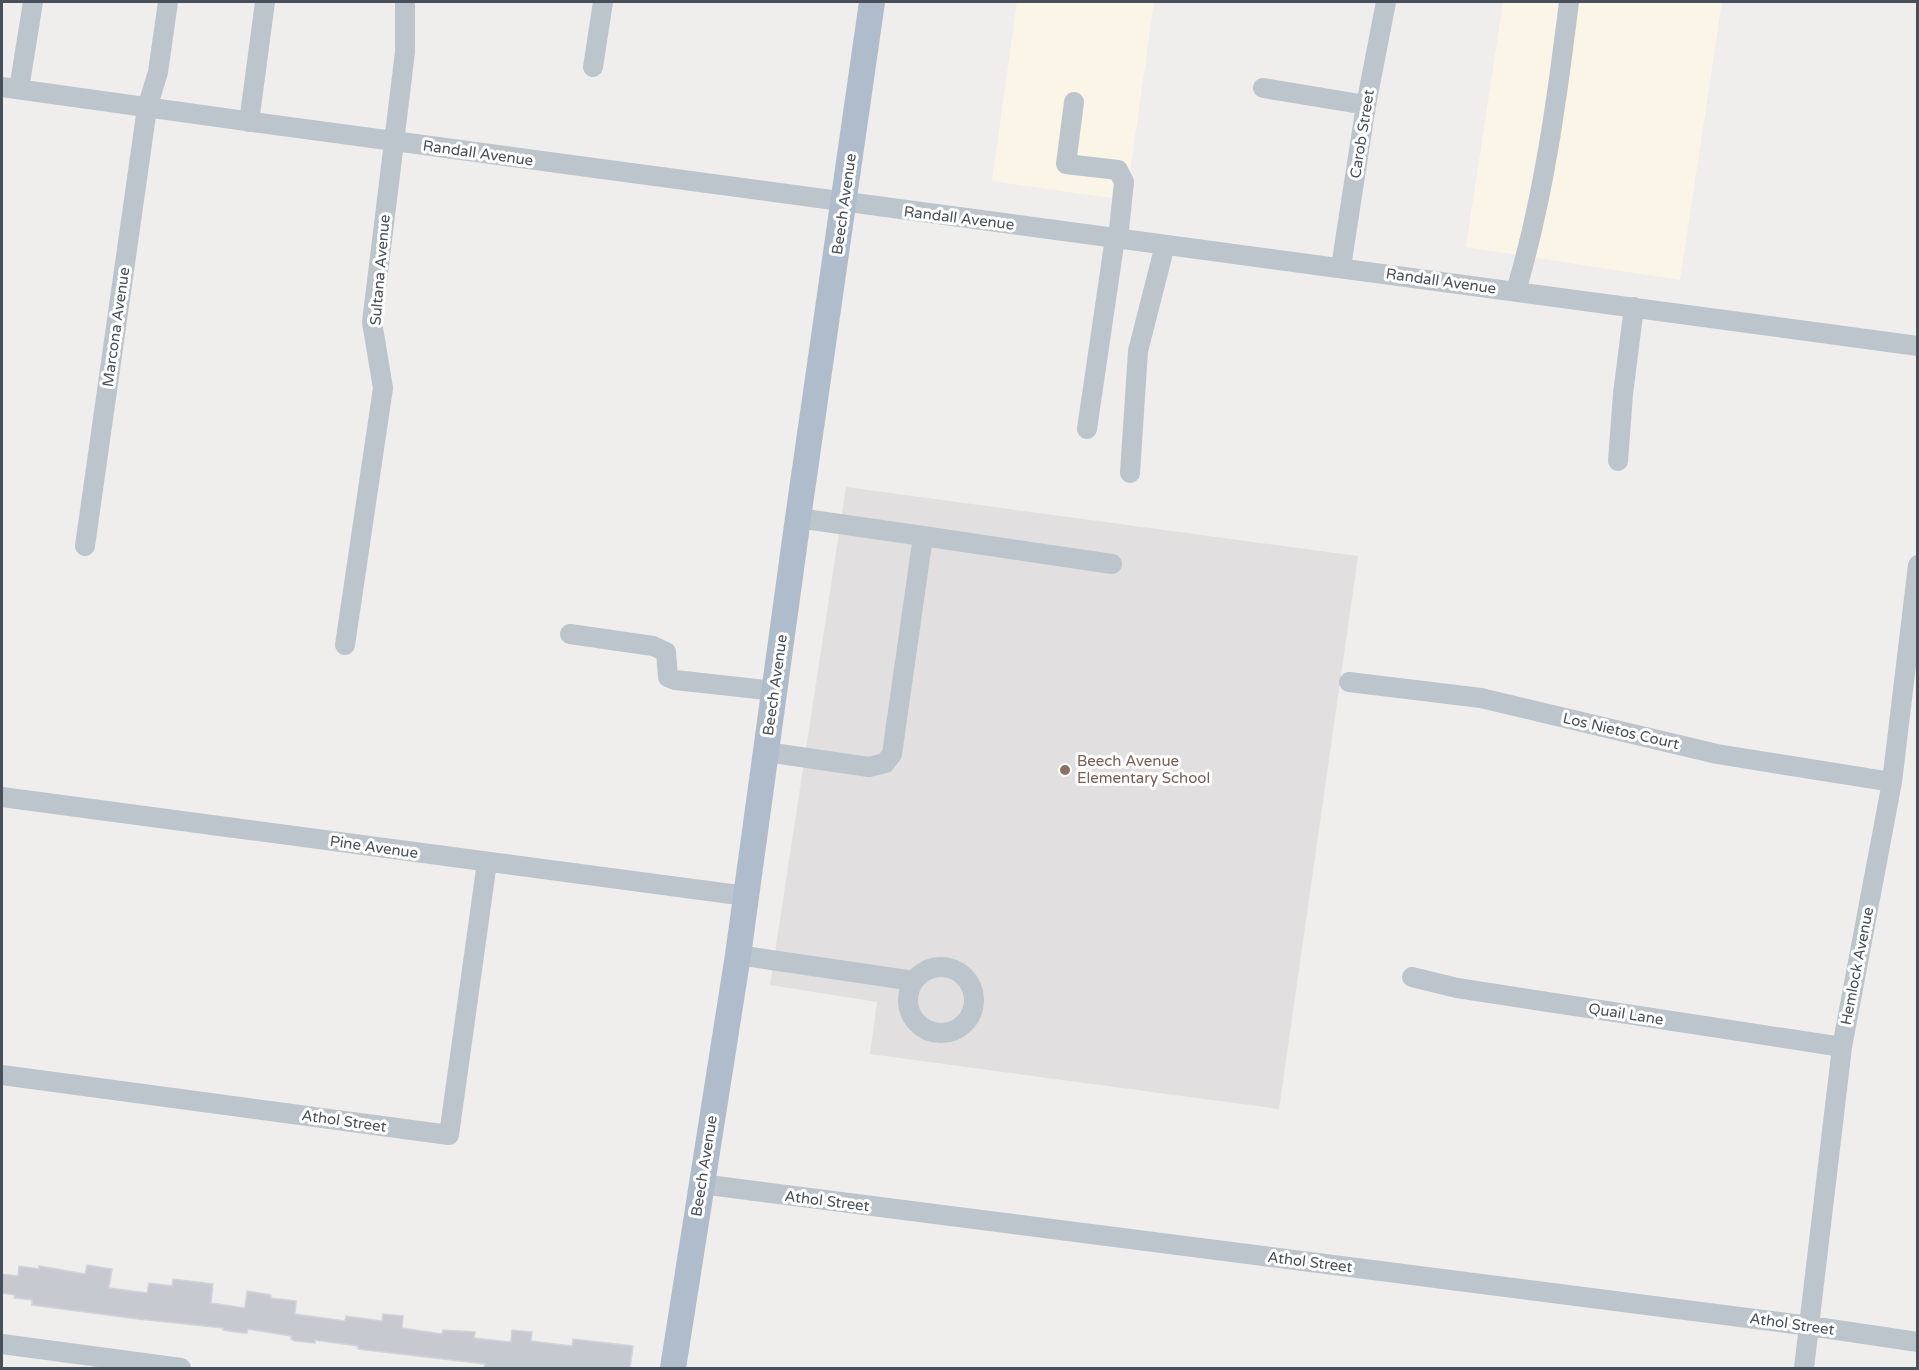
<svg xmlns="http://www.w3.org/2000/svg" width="1919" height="1370" viewBox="0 0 1919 1370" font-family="'Varela Round',sans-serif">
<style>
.commercial{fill:#fbf5e7}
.education{fill:#e1dfdf}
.building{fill:#c7c9d0;stroke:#d2d4d9;stroke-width:1.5}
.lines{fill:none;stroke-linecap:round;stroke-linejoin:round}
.minor{stroke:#bcc5cc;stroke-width:20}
.major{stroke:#aebccb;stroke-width:26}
.education-dot{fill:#8d6e63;stroke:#fff;stroke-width:2}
.labels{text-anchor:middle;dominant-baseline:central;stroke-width:6;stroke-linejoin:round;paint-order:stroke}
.street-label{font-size:15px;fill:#47505a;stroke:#fff}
.education-label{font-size:15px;fill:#785e54;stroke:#fff;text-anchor:start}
</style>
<rect width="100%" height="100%" fill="#f0eded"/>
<path class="commercial" d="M1017,2h137l-28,198 -134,-19z
M1503,2h219l-42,278 -214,-33z"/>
<path class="education" d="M846,487l512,69 -79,553 -409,-55 7,-52 -107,-17z"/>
<path class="building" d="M87,1265l25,4 -3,19 38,5 2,-10 23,3 1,-7 40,5 -2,19 34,5 2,-17 24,4v3l25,3 -1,13 50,7 1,-5 36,5 1,-7 20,2 -1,12 40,6 1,-4 32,2 -1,6 37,4 1,-12 20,2 -1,9 41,5 1,-7 60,7 -3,22h-146l1,-4 -127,-15v-3l-43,-6v3l-20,-2 -4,-2v-3l-25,-4 -18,-3 -1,4h-4l-20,-3v-2l-85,-9 -106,-14v-5l-18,-2 1,-3 -13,-2v-19l16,2 1,-10 20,3v-3l46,8z"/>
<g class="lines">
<path class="minor" d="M593,67l10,-65
M2,87c638,90 1277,172 1916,259
M1263,88l103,17
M19,89l14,-87
M1074,102l-8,62 52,6 6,12 -6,57
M249,122l16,-120
M1341,267l25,-162 20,-103
M1516,291c28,-95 41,-192 53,-289
M1087,429l28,-191
M1618,461l5,-67 11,-87
M1130,473l8,-122 27,-106
M923,536l189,28
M85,546l62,-438 11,-36 10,-70
M570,634l83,12 13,6 2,25 7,3 100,11
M345,645l38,-257 -11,-66 33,-270v-50
M1349,682l132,16 236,56 175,28
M766,752l103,15 16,-4 7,-9 31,-218 -125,-18
M2,797l744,99
M738,955l176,26
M908 1000a33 33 0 1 1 66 0a33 33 0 1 1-66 0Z
M1412,977l45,11 385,59
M2,1075l447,60 38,-273
M701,1184l1109,142 108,16
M2,1344l179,24
M1804,1368l38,-321 50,-265 26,-217"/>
<path class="major" d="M673,1368l65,-413 60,-437 74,-516"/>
</g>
<circle class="education-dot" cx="1065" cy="770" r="6"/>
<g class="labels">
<g class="street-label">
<text transform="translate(1362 134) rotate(-81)">Carob Street</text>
<text transform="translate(478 153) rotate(8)">Randall Avenue</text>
<text transform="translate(844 204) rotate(-82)">Beech Avenue</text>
<text transform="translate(959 218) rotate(7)">Randall Avenue</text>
<text transform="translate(380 270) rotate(-85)">Sultana Avenue</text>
<text transform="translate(1441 281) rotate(8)">Randall Avenue</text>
<text transform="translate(116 327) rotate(-82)">Marcona Avenue</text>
<text transform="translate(775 685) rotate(-82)">Beech Avenue</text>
<text transform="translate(1621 731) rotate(13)">Los Nietos Court</text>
<text transform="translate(374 847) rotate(8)">Pine Avenue</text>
<text transform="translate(1857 966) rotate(-79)">Hemlock Avenue</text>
<text transform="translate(1626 1014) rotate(9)">Quail Lane</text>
<text transform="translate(344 1121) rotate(8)">Athol Street</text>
<text transform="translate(704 1166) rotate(-81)">Beech Avenue</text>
<text transform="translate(827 1201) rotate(7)">Athol Street</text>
<text transform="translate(1310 1262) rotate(7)">Athol Street</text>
<text transform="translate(1792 1324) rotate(8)">Athol Street</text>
</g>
<g class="education-label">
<text x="1077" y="761">Beech Avenue<tspan x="1077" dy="17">Elementary School</tspan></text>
</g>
</g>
<rect width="1919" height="1370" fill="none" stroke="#47505a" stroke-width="6"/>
</svg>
